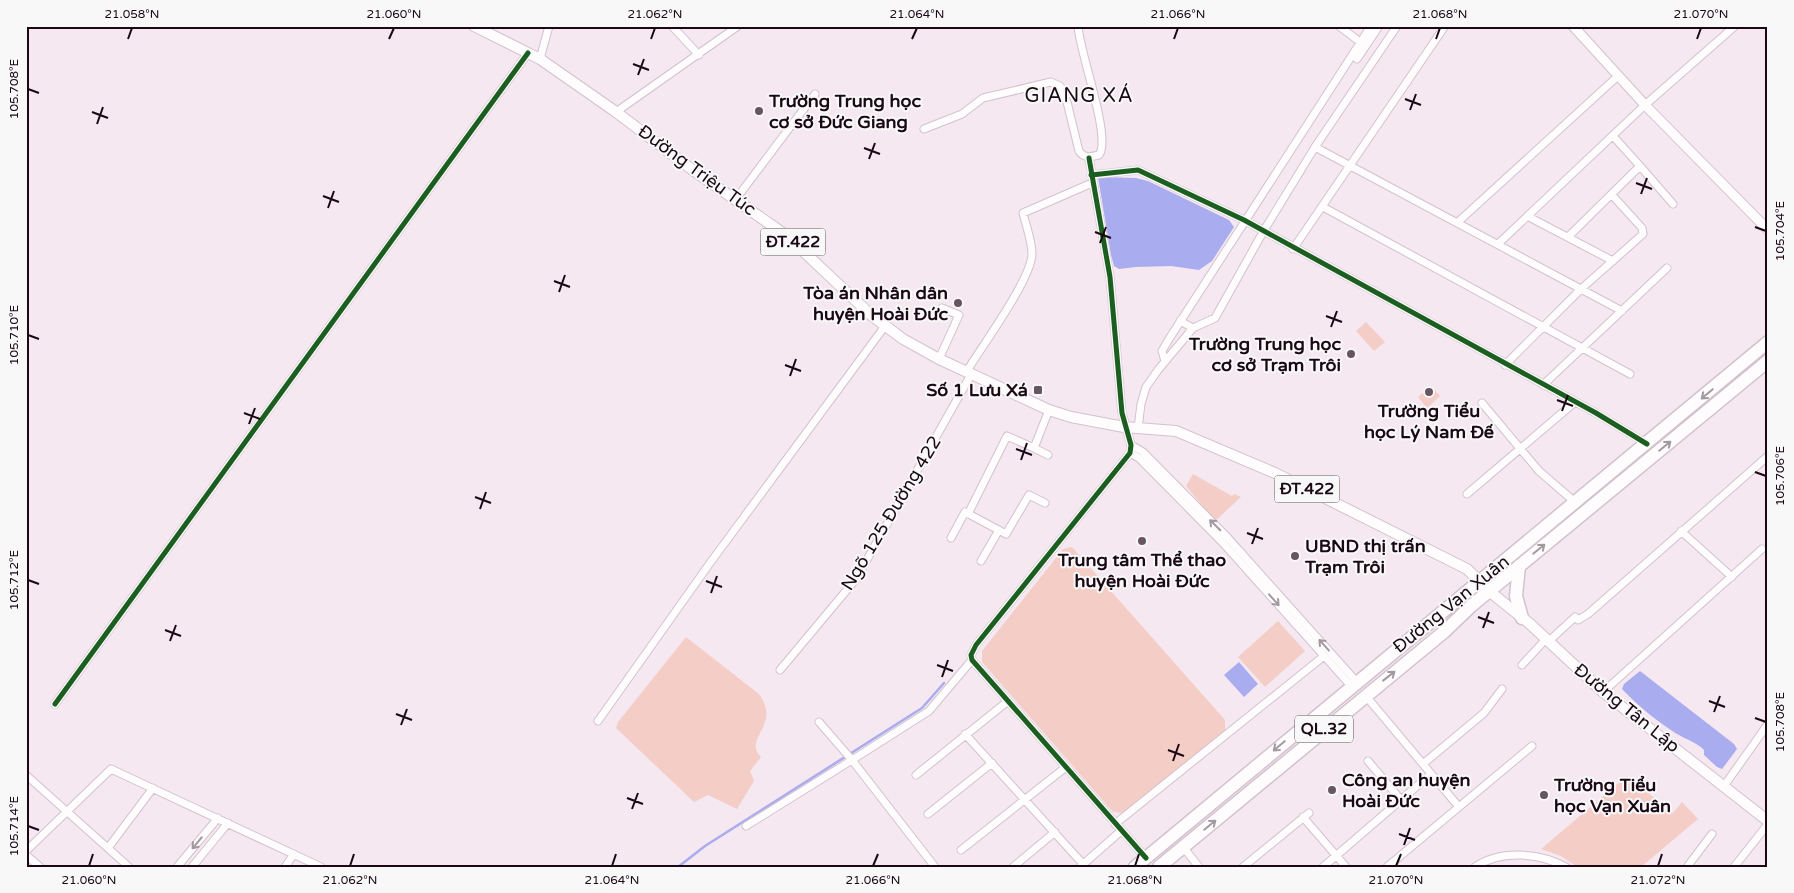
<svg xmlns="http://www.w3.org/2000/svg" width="1794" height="893" viewBox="0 0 1794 893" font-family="'Varela Round',sans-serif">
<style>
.green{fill:#f4cdc7}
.water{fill:#a9acee}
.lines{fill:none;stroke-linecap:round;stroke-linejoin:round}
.stream{stroke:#a9acee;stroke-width:2.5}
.street-casing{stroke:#d2c2cd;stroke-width:9}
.secondary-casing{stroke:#d2c2cd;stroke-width:11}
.primary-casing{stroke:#d2c2cd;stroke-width:12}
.highway-casing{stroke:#d2c2cd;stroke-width:15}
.street{stroke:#fefcfd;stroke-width:7}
.secondary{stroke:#fefcfd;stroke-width:9}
.primary{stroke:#fefcfd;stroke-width:10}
.highway{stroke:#fefcfd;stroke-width:12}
.cycleway-casing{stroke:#f8f8f8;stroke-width:8}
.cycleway{stroke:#1b5e20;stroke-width:5}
.oneway{stroke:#a39aa0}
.ticks{fill:none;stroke:#1a0815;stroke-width:2}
.poi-dot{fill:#675662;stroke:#f8f8f8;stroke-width:2}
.labels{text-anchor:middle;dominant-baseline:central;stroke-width:4;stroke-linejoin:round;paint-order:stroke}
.shield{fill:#f8f8f8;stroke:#5d5059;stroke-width:1}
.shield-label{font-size:16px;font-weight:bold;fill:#1a0815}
.poi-label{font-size:18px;font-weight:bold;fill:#1a0815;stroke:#f8f8f8;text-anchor:start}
.street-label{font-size:18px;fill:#1a0815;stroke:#f8f8f8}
.quarter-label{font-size:20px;letter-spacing:1px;fill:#1a0815;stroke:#f8f8f8}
.neatline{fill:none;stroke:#1a0815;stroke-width:2}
.ticks-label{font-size:12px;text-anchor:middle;fill:#1a0815}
</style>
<rect width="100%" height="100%" fill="#f5e8f1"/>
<path class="green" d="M1366,322l19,20 -11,9 -18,-20z
M1431,386l9,10 -13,12 -9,-11z
M1193,474l39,22 2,-2 7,3 -26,24 -29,-35z
M1072,547l153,173v10l-102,83 -10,-1 -131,-150v-11l81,-102z
M1278,621l27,30 -40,36 -27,-30z
M686,637l73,57c23,32 -17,44 2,63l-11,14 4,10 -17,28 -29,-14 -14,7 -78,-74 2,-6z
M1627,776l46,37 9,-11 16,17 -57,48h-64l-16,-11 -20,-7z"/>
<path class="water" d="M1098,177l38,1 12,3 81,39 5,7 -22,34 -13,9 -28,-4 -35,1 -17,2 -5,-3 -3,-11z
M1239,662l19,22 -14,13 -20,-22z
M1640,671l94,73 3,5 -15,20 -5,-2 -13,-12v-5c-8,-8 -17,-10 -27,-16 -19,-12 -39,-28 -55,-45l2,-5z"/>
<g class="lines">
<path class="stream" d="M678,867l27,-21 217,-138 22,-25"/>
<g class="street-casing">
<path id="street" d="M672,26l27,29
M1339,26l21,16
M540,59l9,-33
M1357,59l22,-33
M616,112l122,-86
M924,129l38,-15 21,-16 68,-16 9,4 7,16 12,49c6,8 11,6 20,4 13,-17 -20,-104 -21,-129
M1315,147l307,164
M1089,158l21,119 12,136 9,32 -1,8 -154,192 -5,10 1,5 174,198
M1640,166l33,38
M1091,175l47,-5 106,50 352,193 51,31
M736,199l79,-105
M1323,207l307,167
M1529,217l84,44
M1458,222l160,-146
M1568,237l72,-71 -27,-30
M1498,244l147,-139 90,-79
M1293,249l152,-223
M1180,321l13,7
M939,359l20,-44 -17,-7
M1165,361l-3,-10 7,-12 202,-313
M1505,365l76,-76 62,-55 -1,-6 -30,-33
M967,371c15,-25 64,-91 65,-117 0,-13 -6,-28 -9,-41l69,-30
M1543,385l124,-117
M1482,403l57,68 37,32
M1138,428l3,-24 5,-17 12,-17 35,-42 22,-10 48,-86 52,-85 82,-121
M1131,445l12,7 85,86 128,143
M1034,448l14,7
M1130,453l9,5 84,85 128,143
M1467,494l108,-92
M968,514l39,-78 27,12 15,-38
M1681,531l51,46
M951,538l14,-26 41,22 23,-39 16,8
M981,561l18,-31
M1549,641l26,-24 3,3 10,-6 180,-158
M1522,665l24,-26
M780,670l76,-91 116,-206
M1603,692l159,-143
M1365,695l94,112
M55,704l473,-651
M598,721l112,-158 175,-237
M965,734l118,130
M1368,761l33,39
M1423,764l61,-51 18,-24
M26,775l103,92
M916,775l92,-74
M1724,786l44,-62
M928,814l64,-51
M1303,817l43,50
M1115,824l209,-168
M746,826l106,-66 -33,-38
M1183,847l16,20
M108,848l45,-60
M961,850l105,-83
M26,851l85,-82 210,98
M26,855l14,12
M177,867l41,-49
M192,867l36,-44
M285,867l9,-13
M935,867l-83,-107 77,-49 43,-51
M1013,867l42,-35
M1080,867l41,-36
M1243,867l66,-54
M1323,867l108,-93
M1387,867l145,-121
M1475,867c26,-18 65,-14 91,0
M1687,867l25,-33
M1734,867l34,-43"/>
</g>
<g class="secondary-casing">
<path id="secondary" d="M1573,26l72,79 123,125"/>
</g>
<g class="primary-casing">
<path id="primary" d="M474,26l66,33 76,53 74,56 97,68 84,79 32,24 36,20 110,51 22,7 53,10 52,4 99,42 192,96 22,22 40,32 74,69 165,129"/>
</g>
<g class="highway-casing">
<path id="highway" d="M1519,566l-3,30 6,22
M1135,867l633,-525
M1159,867l286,-236 26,-25 297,-245"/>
</g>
<use href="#street" class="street"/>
<use href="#secondary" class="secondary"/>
<use href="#primary" class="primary"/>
<use href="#highway" class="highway"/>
<g class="cycleway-casing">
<path id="cycleway" d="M1089,158l21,119 12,136 9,32 -1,8 -154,192 -5,10 1,5 174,198
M1091,175l47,-5 106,50 352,193 51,31
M55,704l473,-651"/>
</g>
<use href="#cycleway" class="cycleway"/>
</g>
<defs><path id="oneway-shaft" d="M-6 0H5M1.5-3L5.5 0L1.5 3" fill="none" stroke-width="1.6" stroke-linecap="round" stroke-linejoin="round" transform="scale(1.25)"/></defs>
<g class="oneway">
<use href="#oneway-shaft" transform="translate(1707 394) rotate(140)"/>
<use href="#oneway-shaft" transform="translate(1665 446) rotate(-39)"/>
<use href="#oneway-shaft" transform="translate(1215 525) rotate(-135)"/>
<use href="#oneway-shaft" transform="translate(1539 549) rotate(-39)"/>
<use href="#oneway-shaft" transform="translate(1274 600) rotate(48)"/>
<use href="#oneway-shaft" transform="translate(1324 645) rotate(-132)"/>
<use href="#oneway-shaft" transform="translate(1389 676) rotate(-38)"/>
<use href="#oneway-shaft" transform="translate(1279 746) rotate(140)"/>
<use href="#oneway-shaft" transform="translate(1210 825) rotate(-39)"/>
<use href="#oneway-shaft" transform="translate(197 843) rotate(130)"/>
</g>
<path class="ticks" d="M128,39l4,-11M389,39l5,-11M651,39l4,-11M912,39l5,-11M1174,39l4,-11M1436,39l4,-11M1697,39l4,-11M633,64l16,6M638,75l6,-16M28,89l11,4M1405,99l16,6M1410,110l6,-16M92,112l16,6M97,124l6,-17M864,148l16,6M869,159l6,-16M1636,183l16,6M1641,194l6,-16M323,196l16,6M328,208l6,-17M1755,227l11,4M1095,232l16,6M1100,243l6,-16M554,281l16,6M559,292l6,-17M1326,316l16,6M1331,327l6,-16M28,335l11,4M785,365l16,6M790,376l6,-17M1557,400l16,6M1562,411l6,-16M244,413l16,6M249,424l6,-16M1016,449l16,6M1021,460l6,-17M1755,472l11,4M475,497l16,6M480,509l6,-17M1247,533l16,6M1252,544l6,-16M28,580l11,4M706,581l16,6M711,593l6,-17M1478,617l16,6M1483,628l6,-16M165,630l16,6M170,641l6,-16M937,665l16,6M942,677l6,-17M1709,701l16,6M1714,712l6,-16M396,714l16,6M1755,718l11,4M401,725l6,-16M1168,750l16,6M1173,761l6,-17M627,798l16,6M632,809l6,-16M28,826l11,4M1399,834l16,6M1404,845l6,-17M89,866l4,-12M350,866l4,-12M612,866l4,-12M873,866l5,-12M1135,866l4,-12M1396,866l5,-12M1658,866l4,-12"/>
<g class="poi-dot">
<circle cx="759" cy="111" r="5"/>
<circle cx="958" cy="303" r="5"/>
<circle cx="1351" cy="354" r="5"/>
<rect x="1033" y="385" width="10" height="10" rx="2.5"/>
<circle cx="1429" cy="392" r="5"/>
<circle cx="1142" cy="541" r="5"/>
<circle cx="1295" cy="556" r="5"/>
<circle cx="1332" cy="790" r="5"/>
<circle cx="1544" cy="795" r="5"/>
</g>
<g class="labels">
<g class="shield">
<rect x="760.5" y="228.5" width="65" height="27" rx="4"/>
<rect x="1274.5" y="475.5" width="65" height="27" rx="4"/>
<rect x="1295" y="715.5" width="58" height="27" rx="4"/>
</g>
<g class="shield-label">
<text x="793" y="242">ĐT.422</text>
<text x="1307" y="489">ĐT.422</text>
<text x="1324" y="729">QL.32</text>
</g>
<g class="poi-label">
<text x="769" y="101">Trường Trung học<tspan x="769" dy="21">cơ sở Đức Giang</tspan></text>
<text x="948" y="293" text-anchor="end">Tòa án Nhân dân<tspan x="948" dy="21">huyện Hoài Đức</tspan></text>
<text x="1341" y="344" text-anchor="end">Trường Trung học<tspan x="1341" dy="21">cơ sở Trạm Trôi</tspan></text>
<text x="1028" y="390" text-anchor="end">Số 1 Lưu Xá</text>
<text x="1429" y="411" text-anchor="middle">Trường Tiểu<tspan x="1429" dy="21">học Lý Nam Đế</tspan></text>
<text x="1305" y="546">UBND thị trấn<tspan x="1305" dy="21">Trạm Trôi</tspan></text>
<text x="1142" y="560" text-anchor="middle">Trung tâm Thể thao<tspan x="1142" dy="21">huyện Hoài Đức</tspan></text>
<text x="1342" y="780">Công an huyện<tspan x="1342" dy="21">Hoài Đức</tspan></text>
<text x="1554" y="785">Trường Tiểu<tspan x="1554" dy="21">học Vạn Xuân</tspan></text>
</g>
<g class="street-label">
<text transform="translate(697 170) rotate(36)">Đường Triệu Túc</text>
<text transform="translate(891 513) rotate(-59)">Ngõ 125 Đường 422</text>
<text transform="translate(1451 604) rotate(-39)">Đường Vạn Xuân</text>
<text transform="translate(1627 708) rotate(39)">Đường Tân Lập</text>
</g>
<g class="quarter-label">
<text x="1079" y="96">GIANG XÁ</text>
</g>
</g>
<rect width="1794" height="893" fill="none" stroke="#f8f8f8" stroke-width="55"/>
<rect x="28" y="28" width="1738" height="838" class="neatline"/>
<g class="ticks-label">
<text x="132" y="18">21.058°N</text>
<text x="394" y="18">21.060°N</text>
<text x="655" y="18">21.062°N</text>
<text x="917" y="18">21.064°N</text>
<text x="1178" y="18">21.066°N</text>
<text x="1440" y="18">21.068°N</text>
<text x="1701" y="18">21.070°N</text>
<text transform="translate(14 89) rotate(-90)" y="4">105.708°E</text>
<text transform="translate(1780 231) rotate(-90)" y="4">105.704°E</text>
<text transform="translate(14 335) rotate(-90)" y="4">105.710°E</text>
<text transform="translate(1780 476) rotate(-90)" y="4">105.706°E</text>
<text transform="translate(14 580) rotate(-90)" y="4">105.712°E</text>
<text transform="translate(1780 722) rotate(-90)" y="4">105.708°E</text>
<text transform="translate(14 826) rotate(-90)" y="4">105.714°E</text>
<text x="89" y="884">21.060°N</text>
<text x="350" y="884">21.062°N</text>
<text x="612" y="884">21.064°N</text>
<text x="873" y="884">21.066°N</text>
<text x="1135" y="884">21.068°N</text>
<text x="1396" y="884">21.070°N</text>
<text x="1658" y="884">21.072°N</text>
</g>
</svg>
